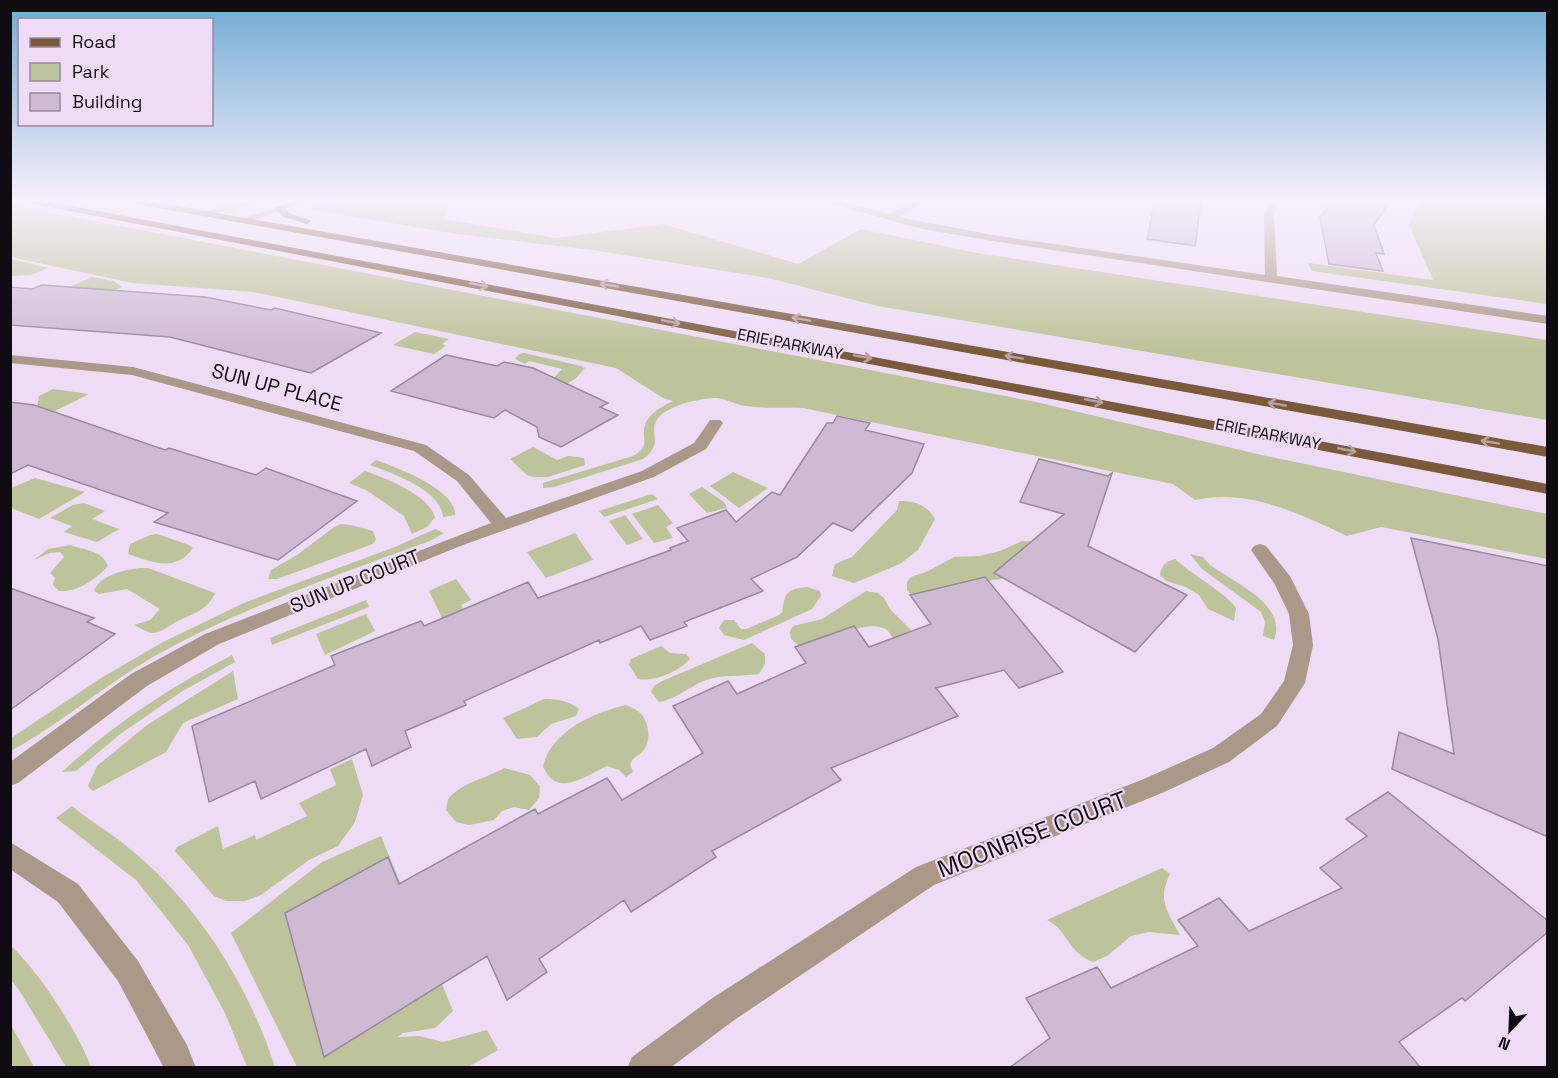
<svg xmlns="http://www.w3.org/2000/svg" width="1558" height="1078" viewBox="0 0 1558 1078" font-family="'Space Grotesk',sans-serif">
<style>
.green{fill:#bdc39a}
.building{fill:#cebad3;stroke:#9b889f;stroke-width:1.5}
.lines{fill:none;stroke-linecap:round;stroke-linejoin:round}
.minor{fill:#ac9888;fill-rule:evenodd}
.major{fill:#7b5a3c;fill-rule:evenodd}
.oneway{stroke:#baa2a2}
.labels{text-anchor:middle;dominant-baseline:central;stroke-width:4.5;stroke-linejoin:round;paint-order:stroke}
.far-street-label{font-size:16px;fill:#110c14;stroke:#eedcf6}
.street-label{font-size:20px;fill:#110c14;stroke:#eedcf6}
.near-street-label{font-size:24px;fill:#110c14;stroke:#eedcf6}
</style>
<rect width="100%" height="100%" fill="#eedcf6"/>
<path class="green" d="M334,201h115l-5,18 112,19 107,-14 135,40 63,-35 116,24 570,87v80l-669,-114 -110,-28 -176,-28 -135,-16 -148,-25z
M1420,201h127v103l-235,-33 -4,-8 125,17 -24,-55z
M11,205l1025,197 230,54 281,58v45l-166,-32 -34,9c-47,-22 -98,-48 -152,-36l-22,-16 -370,-76c-18,-1 -38,1 -57,-2 -10,-1 -21,-8 -31,-8 -17,1 -41,6 -54,17 -17,15 6,27 -18,44l-89,28 -11,1v-5l90,-27c20,-12 6,-17 13,-34 5,-10 19,-17 27,-21l-10,-3 -47,-30 -362,-76 -122,-9 -121,-26z
M11,259l37,9 -17,7 -20,1z
M92,277l22,4 8,6 -10,4 -45,-3z
M415,332l34,7 -7,5 4,2 -12,8 -41,-9z
M524,353l57,13 4,2 -10,11 -17,10 -12,-3 16,-17 -33,-8 -4,3 -10,-5 4,-5z
M53,389l36,5 -34,17 -18,-3 2,-12z
M533,447l24,13 11,-4 16,2 1,7 -37,12h-15l-6,-2 -17,-16z
M376,460c21,8 80,29 79,55l-12,2c-2,-27 -51,-44 -73,-52z
M365,471c20,7 63,23 70,46l-8,10 -15,7 -8,-18 -38,-26 -17,-7z
M733,472l35,16 -29,20 -29,-22z
M35,478l50,14 -46,27 -28,-11v-20z
M702,487l22,15 3,6 -20,5 -18,-19z
M652,494l6,5 -54,18 -5,-6z
M899,501c16,-1 29,5 36,18l-17,31 -18,14 -46,19 -22,-7 3,-12 17,-7 45,-47z
M84,503l21,8 -13,8 27,10 -22,13 -33,-10 8,-6 -22,-8 23,-13z
M658,505l15,18 -7,4 7,11 -19,5 -22,-29z
M625,515l18,24 -16,6 -18,-24z
M341,524l10,1 22,6 3,9 -3,4 -96,35h-9l3,-9 26,-15 37,-28z
M435,529l9,4 -14,8c-90,33 -181,64 -266,110 -54,29 -100,71 -153,100v-13l90,-60 62,-36 83,-40 149,-55z
M575,533l18,27 -47,18 -19,-26z
M157,534l32,11 4,3c-17,25 -42,14 -65,6l2,-10 20,-9z
M1022,541l20,1 -8,34 -42,4 -15,7 -64,10 -6,-7v-8l4,-5 17,-6 26,-14 25,-1 21,-5z
M70,545c14,5 32,5 38,21 -13,14 -30,26 -49,25l-6,-6 2,-7 -5,-5 14,-16 -4,-5 -10,1 -16,7 14,-11z
M1190,554l13,3 7,8c23,17 78,39 64,75l-11,-4 2,-14 -4,-10 -59,-43z
M1175,559c17,16 50,33 61,49l-2,13 -26,-12 -9,-14 -13,-8 -20,-6 -6,-6c2,-10 5,-13 15,-16z
M139,568h9l67,25c-8,18 -21,20 -37,28 -9,4 -16,12 -26,12 -6,-1 -13,-6 -18,-8l16,-5 10,-11 -33,-20 -28,5 -5,-3c6,-16 30,-21 45,-23z
M456,579l15,21 -10,5 7,14 -21,9 -18,-37z
M807,587l13,4 1,5 -9,13 -68,31 -20,-5 -5,-7 5,-8h10l7,9h5l31,-13 5,-3c3,-20 4,-24 25,-26z
M866,591l12,2 6,5 6,11 20,20 2,9 -16,4c-3,-4 -6,-9 -9,-12 -19,-13 -60,11 -78,20l-11,-5 -7,-6 -1,-8 3,-5 29,-7z
M366,600l3,7 -97,38 -2,-7z
M366,614l9,17 -50,24 -9,-21z
M752,643l13,11v10l-6,10c-17,3 -37,0 -53,6 -16,6 -31,20 -47,22l-8,-10 3,-6 8,-5z
M661,646l9,7 16,1 4,5c-12,13 -35,23 -52,20l-9,-14 2,-6z
M232,655l3,7 -54,30 -62,43 -43,36 -14,1c51,-48 109,-85 170,-117z
M233,671l5,28 -55,24 -17,29 -73,39 -5,-5 9,-20 50,-41z
M544,699c12,0 26,2 35,10l-3,7 -25,8 -14,13 -20,2 -14,-21z
M626,705c4,2 10,4 13,7 10,8 13,29 4,39 -5,5 -10,6 -13,13l3,8 -7,5 -7,-7 -12,-4c-14,6 -41,26 -55,13 -4,-2 -6,-8 -9,-12 7,-35 51,-55 83,-62z
M352,759l11,36 -8,27 -17,24 -29,14 -48,35 -16,6h-19l-12,-5 -39,-45 2,-4 41,-21 5,23 32,-14 1,5 51,-24 -8,-13 37,-18 -6,-16z
M504,768l26,7 10,11 -1,12 -10,12 -15,-3 -12,4 -8,9 -25,5 -13,-3 -10,-12 2,-11c16,-18 35,-19 56,-31z
M72,806c16,14 35,24 52,38 71,56 123,137 151,223h-28l-22,-54 -37,-68 -52,-65 -80,-62z
M381,836l72,175 -18,17 -32,5 -6,4 22,-1 24,6 44,-12 11,20 -30,17h-171l-66,-134 91,-71z
M1162,868l8,6c-13,26 -3,37 10,61l-31,-3 -18,4 -24,20 -14,6c-26,-10 -25,-32 -46,-42z
M10,945c28,25 68,87 81,122h-25l-47,-77 -8,-10z
M10,1025h1l23,42h-23z"/>
<path class="building" d="M1155,201h46l-6,45 -48,-7z
M1334,201h57l-17,24 10,29 -8,-1 7,18 -54,-7 -9,-47z
M42,285l163,12 66,13 4,-2 106,25 -70,40 -141,-36 -160,-12v-38l22,2z
M446,355l51,11 7,-4 29,6 75,35 -8,4 18,8 -57,32 -22,-10 -2,-10 -32,-17 -11,8 -103,-27z
M10,402l24,3 131,45 4,-2 87,27 10,-7 91,33 -79,59 -124,-38 14,-9 -140,-48 -18,9z
M837,416l33,7 -5,7 59,14 -12,29 -60,58 -19,-8 -36,34 -46,22 12,12 -79,31 3,4 -37,14 -9,-14 -41,17 -1,-3 -135,61 2,4 -61,26 6,16 -39,19 -6,-17 -105,50 -6,-18 -46,21 -17,-76 143,-61 -4,-9 90,-35 3,5 104,-44 10,16 133,-48 -1,-2 18,-7 -11,-13 49,-18 10,12 36,-30 8,3 47,-72h6z
M1039,459l69,17 4,-3 -24,73 99,49 -52,57 -141,-79 70,-59 -44,-12z
M1411,538l137,28v271l-156,-68 7,-37 55,22 -16,-115z
M985,577l78,95 -44,16 -15,-18 -68,18 22,28 -127,52 10,12 -129,71 4,6 -85,55 -7,-12 -85,59 8,13 -40,28 -20,-44 -163,101 -39,-144 103,-56 11,27 136,-75 3,5 69,-36 15,22 81,-47 -30,-47 55,-25 9,13 69,-31 -11,-16 59,-21 15,21 62,-23 -21,-29z
M10,588l84,30 -7,4 28,12 -105,76z
M1388,792l160,129v11l-83,69 -3,-3 -63,44 22,26h-412l41,-30 -24,-40 71,-31 14,21 87,-42 -20,-26 41,-22 30,33 93,-43 -22,-20 47,-32 -21,-17z"/>
<g class="lines">
<path class="minor" d="M248,201h16l-59,15 -5,-3z
M294,201h13l-59,21 -8,-2z
M822,201h14l53,13 27,-13h10l-27,16 94,18 272,40 -1,-61 6,-13h8l-4,13 3,62 271,40v8l-555,-83 -71,-12z
M10,355l123,12 293,78 43,30 37,43 136,-47 52,-28 16,-23h10l3,3 -17,26 -52,28 -191,68 -244,99 -72,42 -129,97 -8,3v-24l121,-88 74,-40 286,-111 -34,-42 -43,-30 -282,-76 -122,-12z
M1260,544l6,2 24,30 19,38 4,31 -8,38 -28,43 -48,36 -67,31 -228,92 -201,136 -63,47h-43l5,-11 79,-58 205,-132 228,-88 69,-31 48,-34 23,-33 9,-36 -4,-31 -15,-31 -23,-33 3,-4z
M10,842l68,42 60,77 49,84 9,23h-32l-46,-87 -60,-79 -48,-33z"/>
<path class="major" d="M28,201h17l1503,283v10l-1515,-290z
M132,201h17l1399,246v10l-1412,-253z
M278,207h6l5,6 23,8 -5,3 -24,-7 -7,-8z"/>
</g>
<defs><path id="oneway-shaft" d="M-6 0H5M1.5-3L5.5 0L1.5 3" fill="none" stroke-width="1.6" stroke-linecap="round" stroke-linejoin="round" transform="scale(1.5)"/></defs>
<g class="oneway">
<use href="#oneway-shaft" transform="translate(479 285) rotate(11)"/>
<use href="#oneway-shaft" transform="translate(609 285) rotate(-170)"/>
<use href="#oneway-shaft" transform="translate(801 319) rotate(-170)"/>
<use href="#oneway-shaft" transform="translate(671 322) rotate(11)"/>
<use href="#oneway-shaft" transform="translate(863 357) rotate(10)"/>
<use href="#oneway-shaft" transform="translate(1014 357) rotate(-170)"/>
<use href="#oneway-shaft" transform="translate(1094 401) rotate(11)"/>
<use href="#oneway-shaft" transform="translate(1277 404) rotate(-170)"/>
<use href="#oneway-shaft" transform="translate(1490 442) rotate(-170)"/>
<use href="#oneway-shaft" transform="translate(1347 450) rotate(11)"/>
</g>
<linearGradient id="sky" x2="0" y2="1"><stop stop-color="#71abd4"/><stop offset="0.57" stop-color="#f7effb"/><stop offset="1" stop-color="#f7effb" stop-opacity="0"/></linearGradient>
<rect width="1558" height="351" fill="url(#sky)"/>
<g class="labels">
<g class="far-street-label">
<text transform="translate(790 344) rotate(11)">ERIE PARKWAY</text>
<text transform="translate(1268 434) rotate(11)">ERIE PARKWAY</text>
</g>
<g class="street-label">
<text transform="translate(277 387) rotate(15)">SUN UP PLACE</text>
<text transform="translate(355 581) rotate(-22)">SUN UP COURT</text>
</g>
<g class="near-street-label">
<text transform="translate(1032 834) rotate(-21)">MOONRISE COURT</text>
</g>
</g>
<rect width="1558" height="1078" fill="none" stroke="#110c14" stroke-width="24"/>
<rect x="18" y="18" width="195" height="108" fill="#eedcf6" stroke="#96899c" stroke-width="1.5"/>
<rect x="30" y="38" width="30" height="9" fill="#7b5a3c" stroke="#96899c" stroke-width="1.5"/>
<text x="72" y="48" font-size="18" fill="#110c14">Road</text>
<rect x="30" y="63" width="30" height="18" fill="#bdc39a" stroke="#96899c" stroke-width="1.5"/>
<text x="72" y="78" font-size="18" fill="#110c14">Park</text>
<rect x="30" y="93" width="30" height="18" fill="#cebad3" stroke="#96899c" stroke-width="1.5"/>
<text x="72" y="108" font-size="18" fill="#110c14">Building</text>
<g transform="translate(1510 1030) rotate(203)" stroke="#eedcf6" stroke-width="4.5" paint-order="stroke">
<path d="M0-4.5L10 22L0 15L-10 22Z" fill="#110c14"/>
<text y="-9" font-size="16" font-weight="bold" text-anchor="middle" fill="#110c14">N</text>
</g>
</svg>
